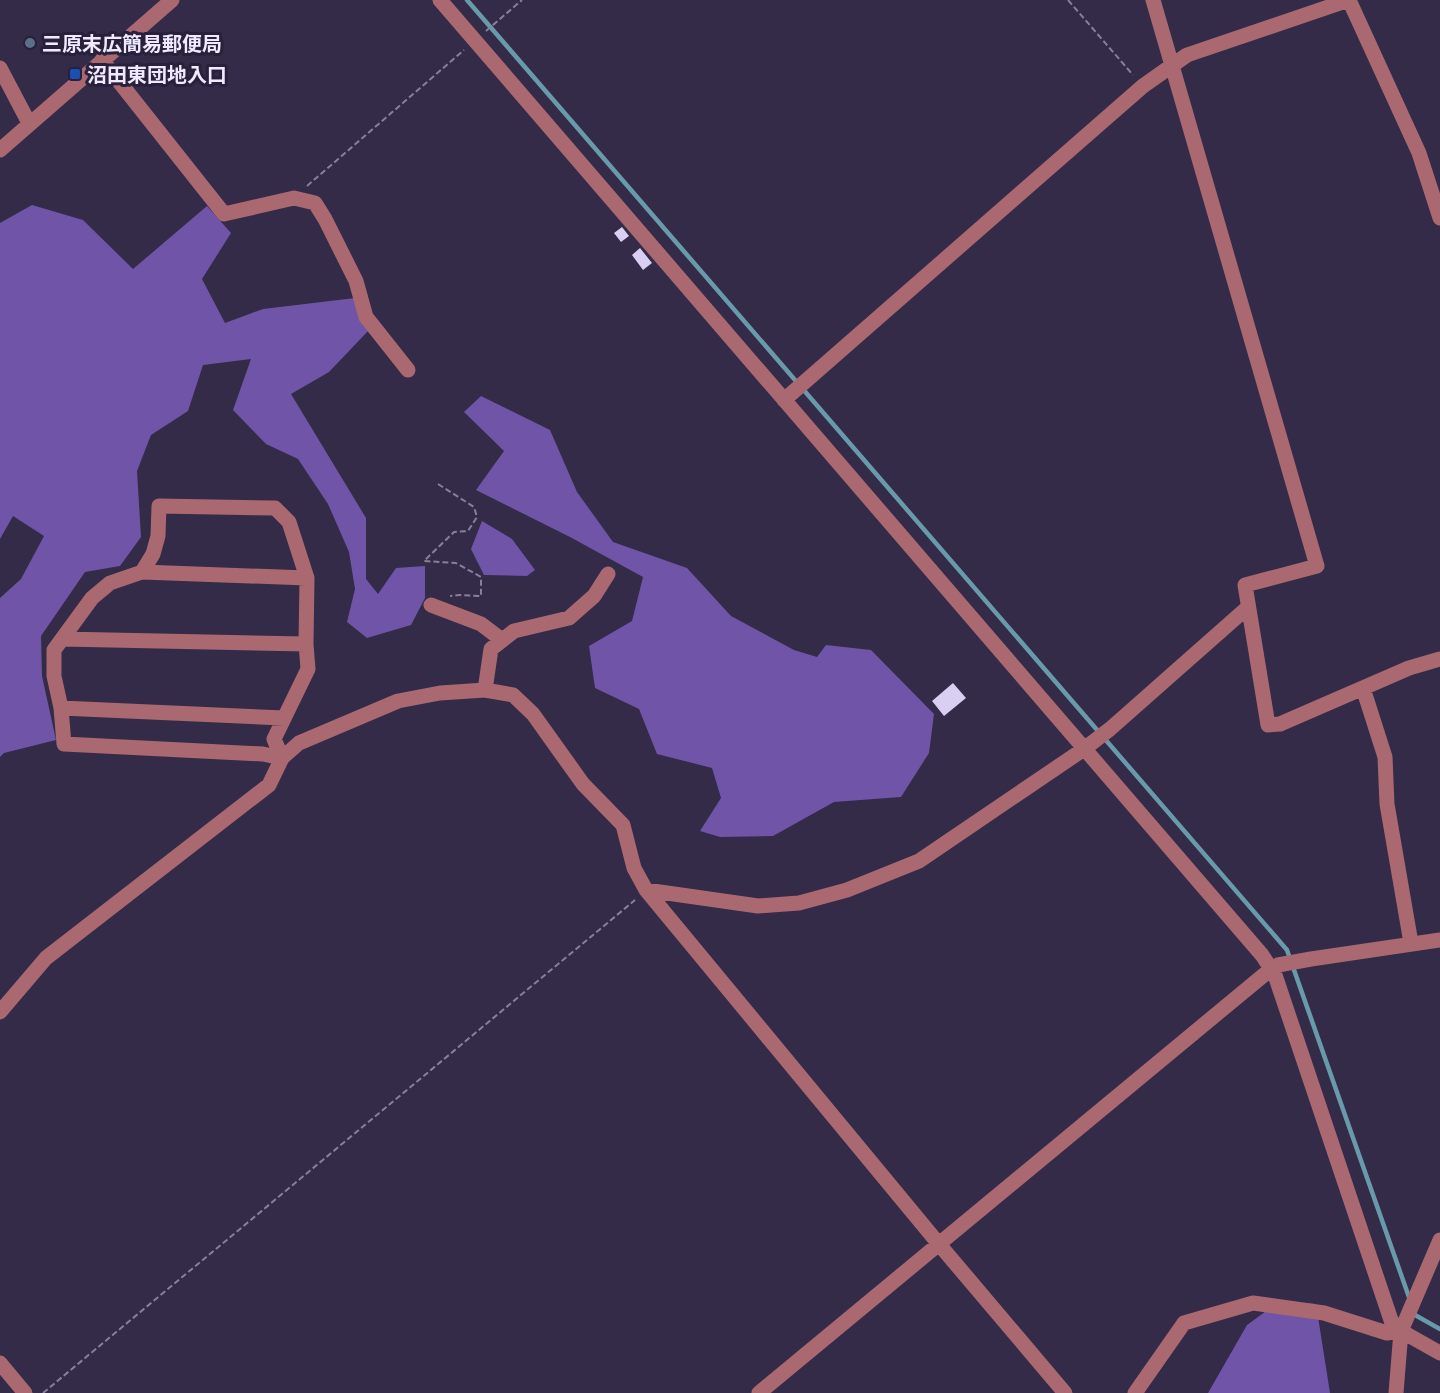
<svg xmlns="http://www.w3.org/2000/svg" width="1440" height="1393" viewBox="0 0 1440 1393" font-family="'IBM Plex Sans','Noto Sans JP',sans-serif">
<style>
.forest{fill:#6f54a7}
.lines{fill:none;stroke-linecap:round;stroke-linejoin:round}
.stream{stroke:#689aac;stroke-width:4.5}
.building{fill:#d8cff3}
.path{stroke:#878098;stroke-width:2;stroke-dasharray:6 3;stroke-linecap:butt}
.minor{stroke:#aa6870;stroke-width:15}
.service-dot{fill:#5c6f8a;stroke:#29213c;stroke-width:2}
.transit-dot{fill:#1a4fb4;stroke:#29213c;stroke-width:2}
.labels{text-anchor:middle;dominant-baseline:central;stroke-width:6;stroke-linejoin:round;paint-order:stroke}
.poi-label{font-size:20px;font-weight:bold;fill:#efeafd;stroke:#29213c;text-anchor:start}
</style>
<rect width="100%" height="100%" fill="#332b47"/>
<path class="forest" d="M32,205l51,15 50,49 74,-63 24,27 -29,46 23,44 38,-14 92,-11 14,32 -40,42 -38,22 75,124v61l12,15 18,-26 29,-2v32l-14,27 -44,13 -20,-16 8,-33 -6,-37 -21,-48 -30,-45 -32,-15 -33,-34 18,-51 -48,6 -15,46 -37,24 -14,36 4,66 -21,29 -35,6 -44,64 1,40 14,64 -52,13 -4,4v-159l21,-19 23,-43 -31,-20 -13,23v-316z
M481,396l69,34 27,62 36,50 74,26 44,48 63,34 23,7 9,-12 45,5 63,64 -5,39 -28,44 -67,5 -61,34 -53,1 -20,-6 21,-33 -9,-30 -55,-14 -18,-45 -44,-21 -6,-42 43,-25 11,-44 -73,-40 -94,-47 28,-39 -40,-39z
M482,521l30,18 23,31 -8,6 -43,-1 -13,-26z
M1280,1301l36,3 14,89h-122l39,-68z"/>
<g class="lines">
<path class="stream" d="M467,0l820,950 123,350
M1414,1311l1,4 25,14"/>
</g>
<path class="building" d="M622,227l7,9 -8,6 -7,-9z
M640,248l12,15 -9,7 -11,-15z
M953,683l13,15 -22,18 -12,-15z"/>
<g class="lines">
<path class="path" d="M1068,0l65,75
M486,31l36,-31
M307,186l157,-136
M438,484l36,23 3,10 -9,14 -14,1 -30,29 32,2 25,14v19l-22,-1 -9,1
M43,1393l592,-493"/>
<path class="minor" d="M440,0l822,955 13,20 117,348 9,8 39,22
M1153,0l164,566 -72,19 23,140 12,-1 129,-56 31,-9
M1349,0l70,153 21,65
M102,60l122,154 70,-16 21,5 10,16 31,62 10,36 42,53
M0,68l29,55
M0,150l172,-150
M784,400l359,-314 44,-31 162,-55
M159,506l116,2 14,14 18,56 -1,66 2,25 -34,70 8,19 -19,-4 -199,-10 -3,-36 -7,-32v-26l38,-52 18,-15 32,-11 11,-18 5,-18z
M142,572l165,6
M431,605l50,19 21,16
M62,639l244,5
M1363,688l22,69 2,47 24,139
M485,690l6,-41 23,-18 55,-13 25,-22 14,-22
M61,708l223,10
M646,890l112,16 41,-3 48,-13 72,-29 165,-112 26,-20 137,-121
M0,1012l46,-54 223,-173 13,-27 17,-15 99,-42 42,-8 45,-3 28,5 20,19 50,70 40,41 11,43 12,22 292,353 127,150
M0,1363l25,30
M759,1393l512,-424 7,-4 33,-6 129,-19
M1135,1393l49,-70 69,-20 71,10 63,20 14,-2
M1396,1393l5,-62 39,-91"/>
</g>
<circle class="service-dot" cx="30" cy="43" r="6"/>
<rect class="transit-dot" x="69" y="68" width="12" height="12" rx="3"/>
<g class="labels">
<g class="poi-label">
<text x="42" y="43">三原末広簡易郵便局</text>
<text x="87" y="74">沼田東団地入口</text>
</g>
</g>
</svg>
